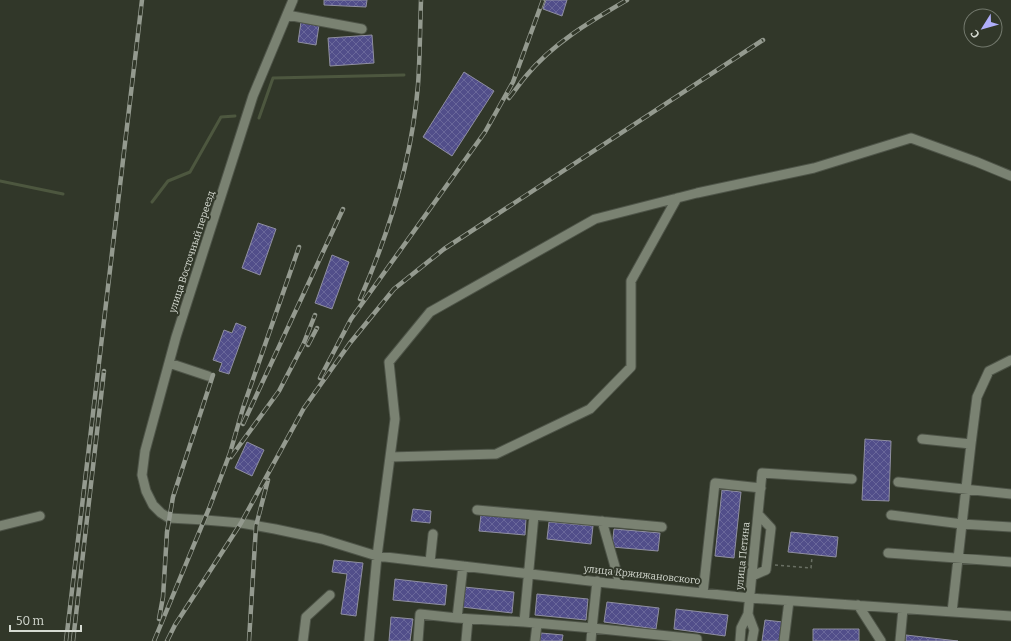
<svg xmlns="http://www.w3.org/2000/svg" width="1011" height="641" viewBox="0 0 1011 641" font-family="Bitter,serif">
<style>
.lines{fill:none;stroke-linecap:round;stroke-linejoin:round}
.stream{stroke:#4d573f;stroke-width:3}
.building{fill:url(#building-cross-hatch);stroke:#8f8fa1}
.minor-casing{stroke:#4e5448;stroke-width:11}
.path{stroke:#6a7064;stroke-width:1.5;stroke-dasharray:3 3;stroke-linecap:butt}
.minor{stroke:#7a8272;stroke-width:9}
.rail-casing{stroke:#949a8f;stroke-width:4.5}
.rail{stroke:#313729;stroke-width:3;stroke-dasharray:9;stroke-linecap:butt}
.labels{text-anchor:middle;dominant-baseline:central;stroke-width:4;stroke-linejoin:round;paint-order:stroke}
.street-label{font-size:10px;fill:#d6dbd2;stroke:#313729}
</style>
<defs>
<pattern id="building-cross-hatch" width="8" height="8" patternUnits="userSpaceOnUse"><rect width="8" height="8" fill="#514e8a"/><path d="M0 0l8 8M0 8l8-8" fill="none" stroke="#69679a"/></pattern>
</defs>
<rect width="100%" height="100%" fill="#313729"/>
<g class="lines">
<path class="stream" d="M259,118l14,-40 131,-3
M0,181l63,13
M152,202l16,-21 22,-9 31,-55 14,-1"/>
</g>
<path class="building" d="M324,0h43l-1,7 -42,-2z
M546,0h21l-5,16 -19,-7z
M301,22l18,3 -3,20 -18,-3z
M372,35l2,28 -44,3 -2,-28z
M464,72l30,19 -42,65 -29,-19z
M258,223l18,6 -16,46 -18,-7z
M332,255l17,7 -17,47 -17,-6z
M236,323l10,4 -17,47 -10,-3 3,-8 -9,-3 11,-30 8,3z
M865,439l26,2 -2,60 -27,-1z
M247,442l17,8 -12,26 -17,-8z
M722,490l19,2 -7,66 -19,-2z
M413,509l18,2 -1,12 -19,-2z
M481,515l45,4 -1,16 -46,-4z
M549,522l44,4 -2,18 -44,-5z
M614,529l46,4 -2,18 -46,-4z
M791,532l47,5 -2,20 -48,-5z
M334,560l29,3 -7,53 -15,-2 6,-40 -15,-2z
M395,579l52,6 -2,20 -52,-5z
M464,587l50,5 -2,21 -50,-6z
M537,594l51,5 -2,21 -51,-5z
M607,602l52,6 -3,21 -52,-7z
M676,609l52,6 -3,21 -51,-7z
M391,617l22,2 -3,22h-21z
M765,620l18,2 -2,19h-19z
M813,629h46v12h-46z
M541,633l22,2 -1,6h-22z
M906,635l52,6h-52z"/>
<g class="lines">
<g class="minor-casing">
<path id="minor" d="M293,0l-40,96 -77,241 -31,114 -3,24 4,16 7,14 8,8 8,5 36,2 36,3 34,6 47,10 55,17 230,27 143,15 261,18
M287,15l75,14
M169,363l39,13
M922,439l49,5 -19,168
M971,444l6,-47 12,-26 22,-11
M390,457l106,-3 94,-45 41,-42v-86l46,-83
M898,482l113,12
M477,510l57,5
M891,515l71,9 49,3
M602,521l18,63
M0,526l40,-10
M888,553l123,9
M430,562l3,-28
M752,576l14,-6 5,-42 -13,-14
M597,581l-5,47 105,11v2
M703,593l12,-110 46,5
M858,605l23,36
M457,618l67,4
M303,641l3,-24 24,-22
M369,641l8,-85 18,-137 -6,-57 41,-50 165,-93 102,-26 117,-25 97,-30 66,24 34,14
M418,641l2,-27 37,4 6,-52
M466,641l2,-22
M535,641l2,-17
M591,641l1,-13 -68,-6 10,-107 128,12
M740,641l1,-13 7,-14
M752,641l2,-11 -6,-16 14,-141 90,6
M784,641l5,-40
M900,641l3,-32"/>
</g>
<path class="path" d="M775,565l36,3 1,-11"/>
<use href="#minor" class="minor"/>
<g class="rail-casing">
<path id="rail" d="M509,98c6,-7 11,-15 17,-22 27,-33 65,-55 101,-76
M360,299c29,-66 52,-141 58,-214 2,-28 2,-57 3,-85
M308,345l9,-17
M320,378l31,-59 134,-187 28,-50 30,-82
M243,424l100,-215
M231,457l48,-66 24,-46 12,-30
M159,619l4,-22 4,-65 6,-35 40,-122
M66,641l76,-641
M73,641l31,-270
M154,641l56,-135 20,-53 13,-45 56,-161
M167,641l8,-16 66,-102 63,-115 46,-65 44,-54 50,-40 319,-209
M249,641l7,-115 12,-46"/>
</g>
<use href="#rail" class="rail"/>
</g>
<g class="labels">
<g class="street-label">
<text transform="translate(192 252) rotate(-72)">улица Восточный переезд</text>
<text transform="translate(743 556) rotate(-84)">улица Петина</text>
<text transform="translate(642 575) rotate(6)">улица Кржижановского</text>
</g>
</g>
<g transform="translate(983 28) rotate(233)"><circle r="19" fill="#313729" stroke="#73796d"/>
<path d="M0-3L7 15L0 10L-7 15Z" fill="#afaefa"/>
<text y="-6" font-size="11" font-weight="bold" text-anchor="middle" fill="#d6dbd2">С</text>
</g>
<path d="M10 625v6h71v-6" fill="none" stroke="#d6dbd2" stroke-width="2"/>
<text x="16" y="625" font-size="12" fill="#d6dbd2" stroke="#313729" stroke-width="3" paint-order="stroke">50 m</text>
</svg>
